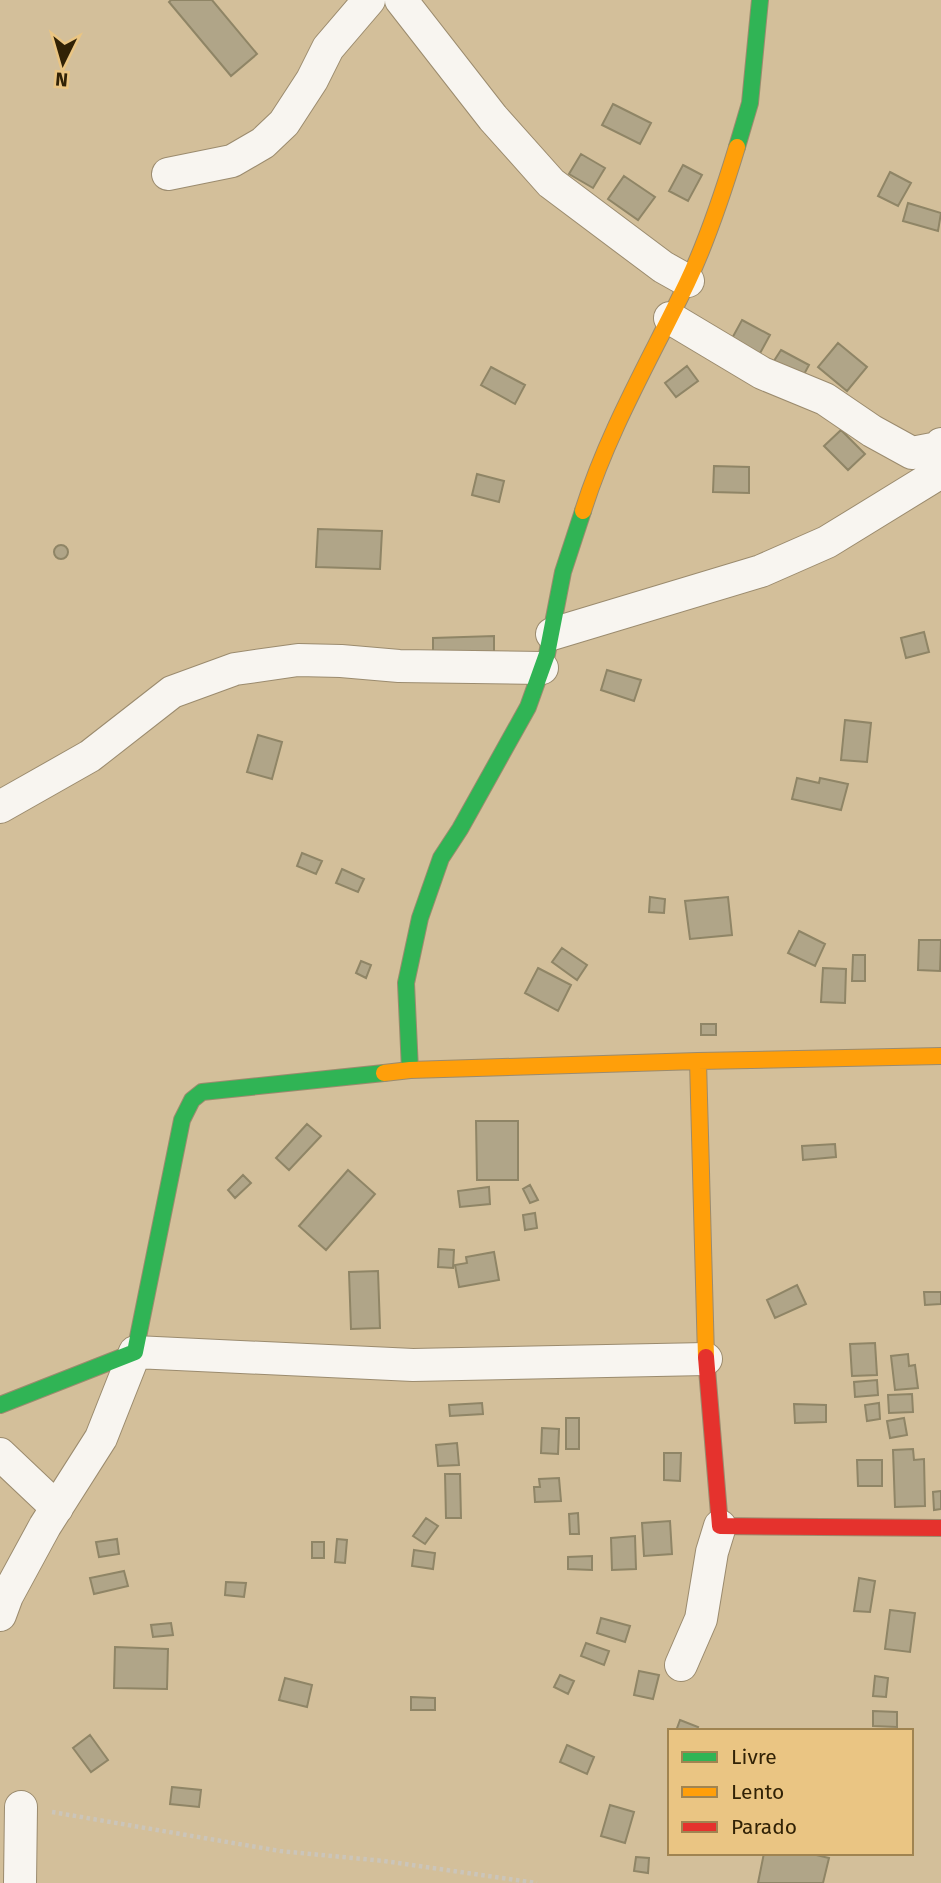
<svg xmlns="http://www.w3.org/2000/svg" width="941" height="1883" viewBox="0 0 941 1883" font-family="'Fira Sans',sans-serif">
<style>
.building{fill:#b0a588;stroke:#8f8566;stroke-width:2}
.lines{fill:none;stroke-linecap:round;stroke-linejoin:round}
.street-casing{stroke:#9b8b6e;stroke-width:34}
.fast-casing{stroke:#9b8b6e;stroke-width:18}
.slow-casing{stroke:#9b8b6e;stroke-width:18}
.jam-casing{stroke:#9b8b6e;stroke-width:18}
.path{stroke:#cbc5ba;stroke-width:4.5;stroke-dasharray:3.5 3.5;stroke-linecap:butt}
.street{stroke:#f8f5f0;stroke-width:32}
.fast{stroke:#30b455;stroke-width:16}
.slow{stroke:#ff9f0a;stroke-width:16}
.jam{stroke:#e5322d;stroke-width:16}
</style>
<rect width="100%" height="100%" fill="#d3bf9a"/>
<path class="building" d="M171,0h41l45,54 -26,22 -62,-74z
M613,104l38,19 -11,21 -38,-19z
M581,154l24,14 -12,20 -24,-14z
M683,165l19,10 -14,26 -19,-10z
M890,172l21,11 -13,23 -20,-10z
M624,176l31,21 -17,23 -30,-21z
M908,203l33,10 -3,18 -35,-10z
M742,320l28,15 -12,22 -28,-15z
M838,343l29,24 -20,24 -29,-24z
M781,350l28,15 -8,15 -29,-16z
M687,366l11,15 -22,16 -11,-14z
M491,367l34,18 -10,19 -34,-19z
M841,430l24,24 -17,16 -24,-24z
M714,466l35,1v26l-36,-1z
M477,474l27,7 -5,21 -27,-7z
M318,529l64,2 -2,38 -64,-2z
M54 552a7 7 0 1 1 14 0a7 7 0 1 1-14 0Z
M924,632l5,20 -23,6 -5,-20z
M494,636v20l-61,3v-21z
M607,670l34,10 -7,21 -33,-11z
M845,720l26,3 -4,39 -26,-2z
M258,735l24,7 -10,37 -25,-7z
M797,778l22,5 1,-5 28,6 -7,26 -49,-11z
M302,853l20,8 -6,13 -19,-8z
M342,869l22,10 -6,13 -22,-9z
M650,897l15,2 -1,14 -15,-1z
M728,897l4,38 -42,4 -5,-38z
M799,931l26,13 -10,22 -27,-13z
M919,940h22l-1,31 -22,-1z
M562,948l25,17 -10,15 -25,-18z
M853,955h12v26h-13z
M361,961l10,4 -5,13 -10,-5z
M538,968l33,17 -13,26 -33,-18z
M823,968l23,1 -1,34 -24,-1z
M701,1024h15v11h-15z
M476,1121h42v59h-41z
M307,1124l14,12 -32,34 -13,-12z
M835,1144l1,13 -33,3 -1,-14z
M348,1170l27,24 -49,56 -27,-24z
M243,1175l8,8 -16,15 -7,-8z
M530,1185l8,15 -8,3 -7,-14z
M489,1187l1,17 -30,3 -2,-16z
M535,1213l2,15 -12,2 -2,-15z
M439,1249l15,1 -1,18 -15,-1z
M494,1252l5,28 -40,7 -4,-22 12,-2 -1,-6z
M378,1271l2,57 -29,1 -2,-57z
M797,1285l9,19 -31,14 -8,-18z
M924,1292h17v12l-16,1z
M875,1343l2,32 -25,1 -2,-32z
M908,1354l1,12 6,-1 3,23 -23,2 -4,-34z
M877,1380l1,15 -23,2 -1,-15z
M912,1394l1,18 -24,1 -1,-18z
M482,1403l1,11 -33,2 -1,-11z
M879,1403l1,16 -13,2 -2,-16z
M794,1404l32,1v17l-31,1z
M566,1418h13v31h-13z
M904,1418l3,17 -17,3 -3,-17z
M542,1428l17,1 -1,25 -17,-1z
M457,1443l2,22 -21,1 -2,-21z
M913,1449l1,11 10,-1 1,47 -30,1 -2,-57z
M664,1453h17l-1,28 -16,-1z
M857,1460h25v26h-24z
M445,1474h15l1,44h-15z
M559,1478l2,23 -26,1 -1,-15h6l-1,-8z
M941,1491v18l-7,1 -1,-18z
M578,1513l1,21h-9l-1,-20z
M426,1518l12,8 -13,18 -12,-8z
M670,1521l2,33 -28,2 -2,-33z
M635,1536l1,33 -24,1 -1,-32z
M117,1539l2,15 -20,3 -3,-15z
M337,1539l10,1 -2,23 -10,-1z
M312,1542h12v16h-12z
M414,1550l21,3 -2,16 -21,-3z
M592,1556v14l-24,-1v-12z
M124,1571l4,15 -34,8 -4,-16z
M859,1578l16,3 -5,31 -16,-1z
M226,1582l20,1 -2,14 -19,-2z
M890,1610l25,3 -5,39 -25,-3z
M601,1618l29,8 -5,16 -28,-9z
M171,1623l2,12 -20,2 -2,-12z
M586,1643l23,8 -5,14 -23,-9z
M115,1647l53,2 -1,40 -53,-1z
M639,1671l20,4 -6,24 -19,-4z
M560,1675l14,6 -6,13 -14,-7z
M875,1676l13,2 -2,19 -13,-1z
M285,1678l27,7 -5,22 -28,-7z
M411,1697l24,1v12h-24z
M873,1711l24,1v15l-24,-1z
M680,1720l18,7 -2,4h-20z
M90,1735l18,25 -17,12 -18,-24z
M567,1745l27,12 -7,17 -27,-12z
M172,1787l29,3 -2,17 -29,-3z
M610,1805l24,7 -9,31 -24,-7z
M764,1853h44l21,5 -6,25h-65z
M636,1857l13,1 -1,15 -14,-2z"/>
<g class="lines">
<g class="street-casing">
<path id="street" d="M401,0l92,118 58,65 112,84 25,14
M168,174l64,-13 31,-18 21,-20 28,-43 16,-32 41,-48
M670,318l92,55 63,26 47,32 40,22 26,-5 3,-4
M552,634l209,-63 66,-29 114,-70
M0,807l90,-51 82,-64 63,-23 63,-9 43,1 58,5 143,2
M0,1454l57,54
M0,1615l7,-19 38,-70 56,-88 34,-86 278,13 293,-6
M681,1665l20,-46 11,-67 8,-26
M20,1883l1,-76"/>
</g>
<g class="fast-casing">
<path id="fast" d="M737,147l13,-44 10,-103
M410,1070l-4,-87 14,-65 21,-60 19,-29 68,-122 19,-53 16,-82 20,-61
M0,1405l135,-53 47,-232 10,-20 10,-8 182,-19"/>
</g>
<g class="slow-casing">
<path id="slow" d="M583,511c25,-80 68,-153 104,-228 21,-44 36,-90 50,-136
M384,1073l26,-3 288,-9
M706,1357l-8,-296 243,-5"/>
</g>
<g class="jam-casing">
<path id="jam" d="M706,1357l14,169 221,2"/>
</g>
<path class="path" d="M52,1812l228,39 104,10 153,22"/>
<use href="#street" class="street"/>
<use href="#fast" class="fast"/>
<use href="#slow" class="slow"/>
<use href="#jam" class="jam"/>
</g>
<rect x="668" y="1729" width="245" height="126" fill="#eac583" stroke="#a08451" stroke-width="2"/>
<rect x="682" y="1752" width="35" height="10" fill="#30b455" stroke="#a08451" stroke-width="2"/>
<text x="731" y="1764" font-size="21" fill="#312206">Livre</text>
<rect x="682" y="1787" width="35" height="10" fill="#ff9f0a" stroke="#a08451" stroke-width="2"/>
<text x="731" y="1799" font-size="21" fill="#312206">Lento</text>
<rect x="682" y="1822" width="35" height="10" fill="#e5322d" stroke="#a08451" stroke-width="2"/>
<text x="731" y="1834" font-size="21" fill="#312206">Parado</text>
<g transform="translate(63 63) rotate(185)" stroke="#eac583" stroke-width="5" paint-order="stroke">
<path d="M0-5L12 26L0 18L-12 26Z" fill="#312206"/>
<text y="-10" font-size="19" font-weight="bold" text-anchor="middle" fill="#312206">N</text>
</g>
</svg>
